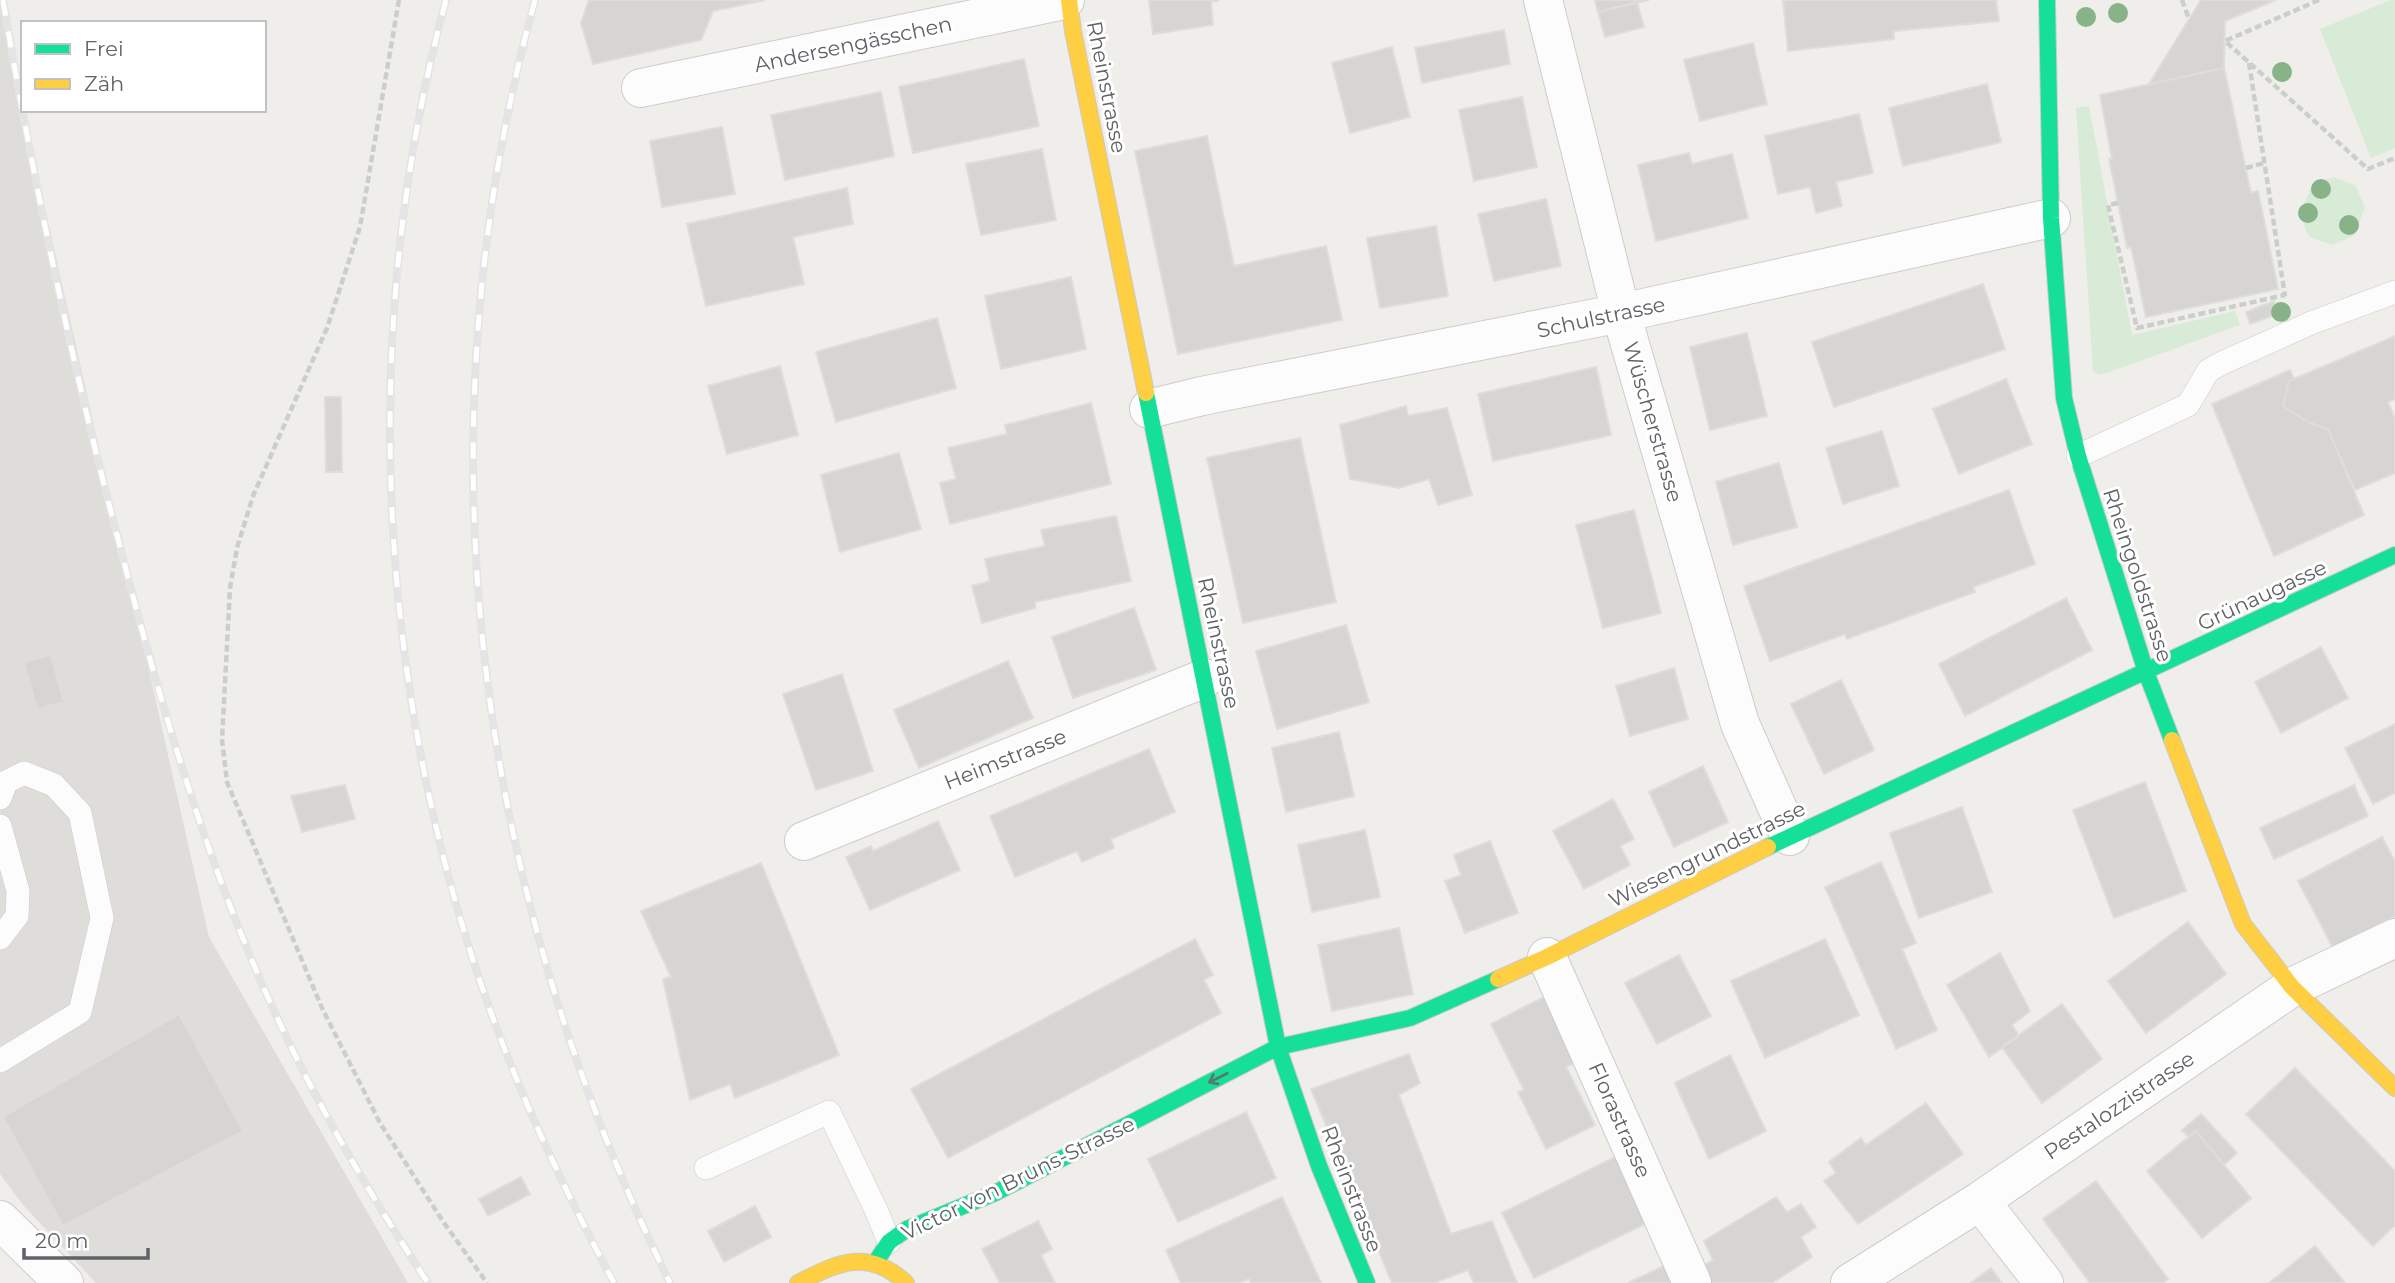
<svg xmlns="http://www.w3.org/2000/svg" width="2395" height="1283" viewBox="0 0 2395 1283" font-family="Montserrat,sans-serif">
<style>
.industrial{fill:#dfddda}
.green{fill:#d8ebd6}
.building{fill:#d6d5d3;stroke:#deddd9;stroke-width:2}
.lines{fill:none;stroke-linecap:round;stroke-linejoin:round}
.lane-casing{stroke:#cbcccc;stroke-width:24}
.street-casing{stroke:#cbcccc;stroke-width:40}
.fast-casing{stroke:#cacacb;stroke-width:18}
.slow-casing{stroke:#cacacb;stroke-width:18}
.path{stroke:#cacfcc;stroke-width:4.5;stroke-dasharray:7 3.5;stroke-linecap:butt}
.lane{stroke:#fdfcfc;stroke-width:23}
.street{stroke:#fdfcfc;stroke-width:38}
.fast{stroke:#16e098;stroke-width:16}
.slow{stroke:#ffcf43;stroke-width:16}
.rail-casing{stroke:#e4e4e4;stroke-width:8}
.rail{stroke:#fff;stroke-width:5;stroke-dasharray:16;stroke-linecap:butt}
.tree{fill:#88b388}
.oneway{stroke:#507c72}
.labels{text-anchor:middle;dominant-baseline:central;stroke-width:6;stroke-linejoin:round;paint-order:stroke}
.street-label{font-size:21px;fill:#5f6368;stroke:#fff}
</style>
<rect width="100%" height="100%" fill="#efeeea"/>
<path class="industrial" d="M0,8l209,929 199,346h-312l-73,-78 -23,-31z"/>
<path class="green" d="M2391,0h4v148l-24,10 -51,-129z
M2089,106l43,229 103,-24 5,14 -139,50 -8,-3 -17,-264z
M2333,177l22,8 10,22 -10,28 -22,10 -24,-8 -9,-22 11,-28z"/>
<path class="building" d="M589,0h176l-52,11 -12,29 -108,24 -12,-41z
M1149,0h69v1h-7l2,24 -60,9z
M1595,0h54l-51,12z
M1783,0h213l3,21 -105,10v8l-106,12z
M2201,0h75l-51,21 -1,47 -75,16z
M1637,2l7,25 -39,10 -7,-25z
M1504,30l6,34 -88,19 -7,-35z
M1753,43l14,61 -67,17 -16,-61z
M1392,47l18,70 -60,16 -18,-70z
M1024,59l15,67 -126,27 -14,-66z
M2224,68l27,125 7,-2 20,98 -132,28 -15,-70 -4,1 -9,-45 -9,-44h3l-12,-64z
M1987,84l14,58 -98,24 -14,-58z
M881,92l13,64 -109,24 -14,-65z
M1522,97l15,70 -63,14 -15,-71z
M1859,114l14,59 -37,9 6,24 -26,7 -6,-26 -32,7 -13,-58z
M722,127l13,67 -73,13 -12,-66z
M1207,136l27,130 92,-20 16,74 -164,34 -43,-203z
M1042,149l14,71 -75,15 -15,-71z
M1689,153l3,11 40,-10 16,64 -92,23 -18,-76z
M847,188l6,36 -60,13 11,47 -98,22 -19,-82z
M1546,199l15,67 -67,15 -16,-67z
M1436,226l12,70 -68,12 -13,-70z
M1071,277l15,72 -85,20 -16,-73z
M1983,284l22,65 -171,58 -22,-65z
M2274,301l4,13 -28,10 -4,-12z
M937,318l19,70 -120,34 -20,-70z
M1747,333l20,83 -57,14 -20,-83z
M2395,336v63l-7,3 7,17v54l-40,17 -27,-61 -20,-7 -25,-16 6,-25z
M780,366l18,69 -71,19 -19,-68z
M1596,367l15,68 -118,26 -15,-67z
M2290,370l4,9 -5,2 -6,25 25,16 20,7 36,86 -90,41 -62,-152z
M2006,379l26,65 -73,30 -26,-65z
M325,397h16l1,75h-16z
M1091,403l20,81 -161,40 -10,-41 16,-4 -8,-31 59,-14 -2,-9z
M1406,406l2,10 39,-8 25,87 -34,10 -9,-26 -30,9 -49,-9 -10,-54z
M1882,431l17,55 -56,18 -17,-56z
M1300,438l36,164 -93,21 -36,-165z
M899,453l22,76 -81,23 -19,-77z
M1779,463l18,64 -64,18 -17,-63z
M2009,490l26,74 -62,23 2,5 -128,47 -2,-5 -75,27 -26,-75z
M1634,510l27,103 -58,15 -27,-103z
M1116,516l15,65 -96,21v6l-53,15 -10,-37 18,-5 -5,-22 60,-13 -4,-16z
M2066,598l26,52 -127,66 -26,-52z
M1134,608l22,62 -83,28 -21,-61z
M1346,625l23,77 -92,27 -21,-78z
M2321,647l27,51 -67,35 -26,-51z
M51,655l13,47 -27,7 -13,-47z
M1008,661l25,57 -114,50 -25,-58z
M1674,668l14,51 -58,17 -14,-50z
M842,674l31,97 -57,19 -33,-96z
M1841,680l33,70 -50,24 -33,-70z
M2395,724v69l-22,11 -28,-56z
M1339,732l15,64 -68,16 -14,-64z
M1149,749l26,63 -64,27 3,9 -32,14 -5,-11 -62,26 -25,-61z
M1703,766l25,56 -54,25 -25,-55z
M2145,782l41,109 -72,27 -41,-108z
M345,785l10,34 -53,13 -11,-36z
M2354,785l14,31 -94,43 -14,-31z
M1613,799l21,40 -14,7 10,19 -46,24 -31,-58z
M1962,807l30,85 -73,26 -29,-85z
M938,821l22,49 -90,40 -24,-53 25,-11 2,5z
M1365,830l15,67 -68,15 -14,-67z
M2382,837l13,25v54l-62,32 -35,-67z
M1490,841l28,72 -53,20 -20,-52 16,-6 -7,-20z
M1881,862l35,81 -14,6 35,81 -41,19 -71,-162z
M761,863l78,192 -104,43 -5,-14 -40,16 -27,-121 8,-2 -30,-66z
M2188,922l38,52 -80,59 -38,-52z
M1399,928l14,66 -81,17 -14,-66z
M1195,939l18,36 -9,5 17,33 -273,145 -37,-69z
M1825,939l34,76 -94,43 -34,-77z
M2000,953l30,58 -18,14 7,11 -30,21 -42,-72z
M1679,955l32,61 -54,28 -32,-61z
M1544,997l32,65 -10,5 29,58 -49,24 -28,-57 6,-2 -33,-66z
M2062,1004l40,55 -60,44 -40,-56z
M179,1014l64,117 -180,95 -60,-109z
M1409,1054l11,29 -21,12 52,139 41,-13 25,62h-43l-6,-13 -34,13h-42l-81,-194z
M1730,1055l36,76 -57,28 -34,-76z
M2295,1068l100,103v54l-22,21 -127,-132z
M1926,1103l37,51 -105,70 -34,-43 12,-8 -7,-11 32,-24 5,7z
M1246,1112l30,66 -98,44 -30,-63z
M2201,1114l36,39 -13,12 -28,-34 -8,6 -6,-7z
M2196,1131l55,67 -49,40 -55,-67z
M1617,1156l32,66 -115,56 -32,-65z
M521,1177l9,17 -42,22 -9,-17z
M2096,1181l72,98 -5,4h-73l-47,-64z
M1282,1197l39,86h-70l-2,-4 -10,4h-58l-15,-33z
M1776,1197l11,15 14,-8 15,23 -15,10 11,20 -40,26h-60l-9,-17 10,-6 -9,-19z
M755,1206l16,31 -47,25 -16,-31z
M1038,1221l14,28 -11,6 14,28h-55l-18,-34z
M2315,1246l30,37h-76z
M1664,1266l8,17h-44z
M1991,1268l11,15h-31z"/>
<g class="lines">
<g class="lane-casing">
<path id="lane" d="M2078,456l110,-51 20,-34 14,-8 89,-40 84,-31
M0,798l6,-16 18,-9 30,12 26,28 22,105 -22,94 -80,49
M0,826l18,65 -1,25 -17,22
M706,1168l123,-56 48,100 12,30"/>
</g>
<g class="street-casing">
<path id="street" d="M1543,0l78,313 119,411 50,112
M641,88l424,-88
M1149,409l53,-13 419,-83 430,-95
M804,841l401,-163
M1547,957l145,326
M1980,1201l64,82
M0,1220l64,63
M1850,1283l130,-82 312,-214 103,-49"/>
</g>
<g class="fast-casing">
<path id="fast" d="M2047,0l4,218 13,180 14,58 68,216 26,68
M1146,393l132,654 41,119 48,117
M1768,847l627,-292
M875,1263l14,-21 18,-13 88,-36 283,-146 132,-29 88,-39"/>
</g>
<g class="slow-casing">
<path id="slow" d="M1069,0l4,31 73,362
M2172,740l71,184 49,63 103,101
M1498,979l49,-22 221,-110
M798,1283c41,-21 70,-35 108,0"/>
</g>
<path class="path" d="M399,0l-39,227 -33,101 -74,168 -16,52 -7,40 -8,152 5,42 95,226 58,115 62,97 45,63
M2182,0l7,19
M2319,0l-94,41 143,128 27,-11
M2249,63l36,233
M2246,168l18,-5
M2118,203l-10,2 29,123 148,-33"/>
<use href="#lane" class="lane"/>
<use href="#street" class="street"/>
<use href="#fast" class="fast"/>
<use href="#slow" class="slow"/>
<g class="rail-casing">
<path id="rail" d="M3,0c30,180 68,359 114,535 43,168 91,336 165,493 42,89 92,173 146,255
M446,0c-89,328 -70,691 44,1010 34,95 77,185 124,273
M535,0c-119,433 -62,882 135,1283"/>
</g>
<use href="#rail" class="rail"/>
</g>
<g class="tree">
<circle cx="2118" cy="13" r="10"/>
<circle cx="2086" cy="17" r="10"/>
<circle cx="2282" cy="72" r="10"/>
<circle cx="2321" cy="189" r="10"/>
<circle cx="2308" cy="213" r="10"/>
<circle cx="2349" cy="225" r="10"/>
<circle cx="2281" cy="312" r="10"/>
</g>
<defs><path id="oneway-shaft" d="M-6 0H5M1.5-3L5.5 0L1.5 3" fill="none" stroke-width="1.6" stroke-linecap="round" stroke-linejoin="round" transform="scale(1.75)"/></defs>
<use class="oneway" href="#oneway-shaft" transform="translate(1218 1078) rotate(153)"/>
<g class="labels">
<g class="street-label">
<text transform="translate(853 44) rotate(-12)">Andersengässchen</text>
<text transform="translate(1107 87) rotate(79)">Rheinstrasse</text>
<text transform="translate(1601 317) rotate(-12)">Schulstrasse</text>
<text transform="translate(1653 422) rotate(74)">Wüscherstrasse</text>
<text transform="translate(2138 575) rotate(72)">Rheingoldstrasse</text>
<text transform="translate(2262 595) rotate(-25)">Grünaugasse</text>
<text transform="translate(1219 643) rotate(78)">Rheinstrasse</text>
<text transform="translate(1005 759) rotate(-22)">Heimstrasse</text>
<text transform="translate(1707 854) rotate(-26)">Wiesengrundstrasse</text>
<text transform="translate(2119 1105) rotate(-34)">Pestalozzistrasse</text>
<text transform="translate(1620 1120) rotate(66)">Florastrasse</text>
<text transform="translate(1018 1178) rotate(-26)">Victor von Bruns-Strasse</text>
<text transform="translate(1352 1189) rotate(69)">Rheinstrasse</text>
</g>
</g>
<rect x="21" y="21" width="245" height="91" fill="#ffffff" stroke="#bfc1c3" stroke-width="2"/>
<rect x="35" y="44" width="35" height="10" fill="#16e098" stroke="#bfc1c3" stroke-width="2"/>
<text x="84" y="56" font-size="21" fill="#5f6368">Frei</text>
<rect x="35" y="79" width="35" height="10" fill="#ffcf43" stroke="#bfc1c3" stroke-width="2"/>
<text x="84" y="91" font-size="21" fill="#5f6368">Zäh</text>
<path d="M24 1248v10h124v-10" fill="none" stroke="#5f6368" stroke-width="3.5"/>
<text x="35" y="1248" font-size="21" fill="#5f6368" stroke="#ffffff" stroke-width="5" paint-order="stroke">20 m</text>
</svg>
